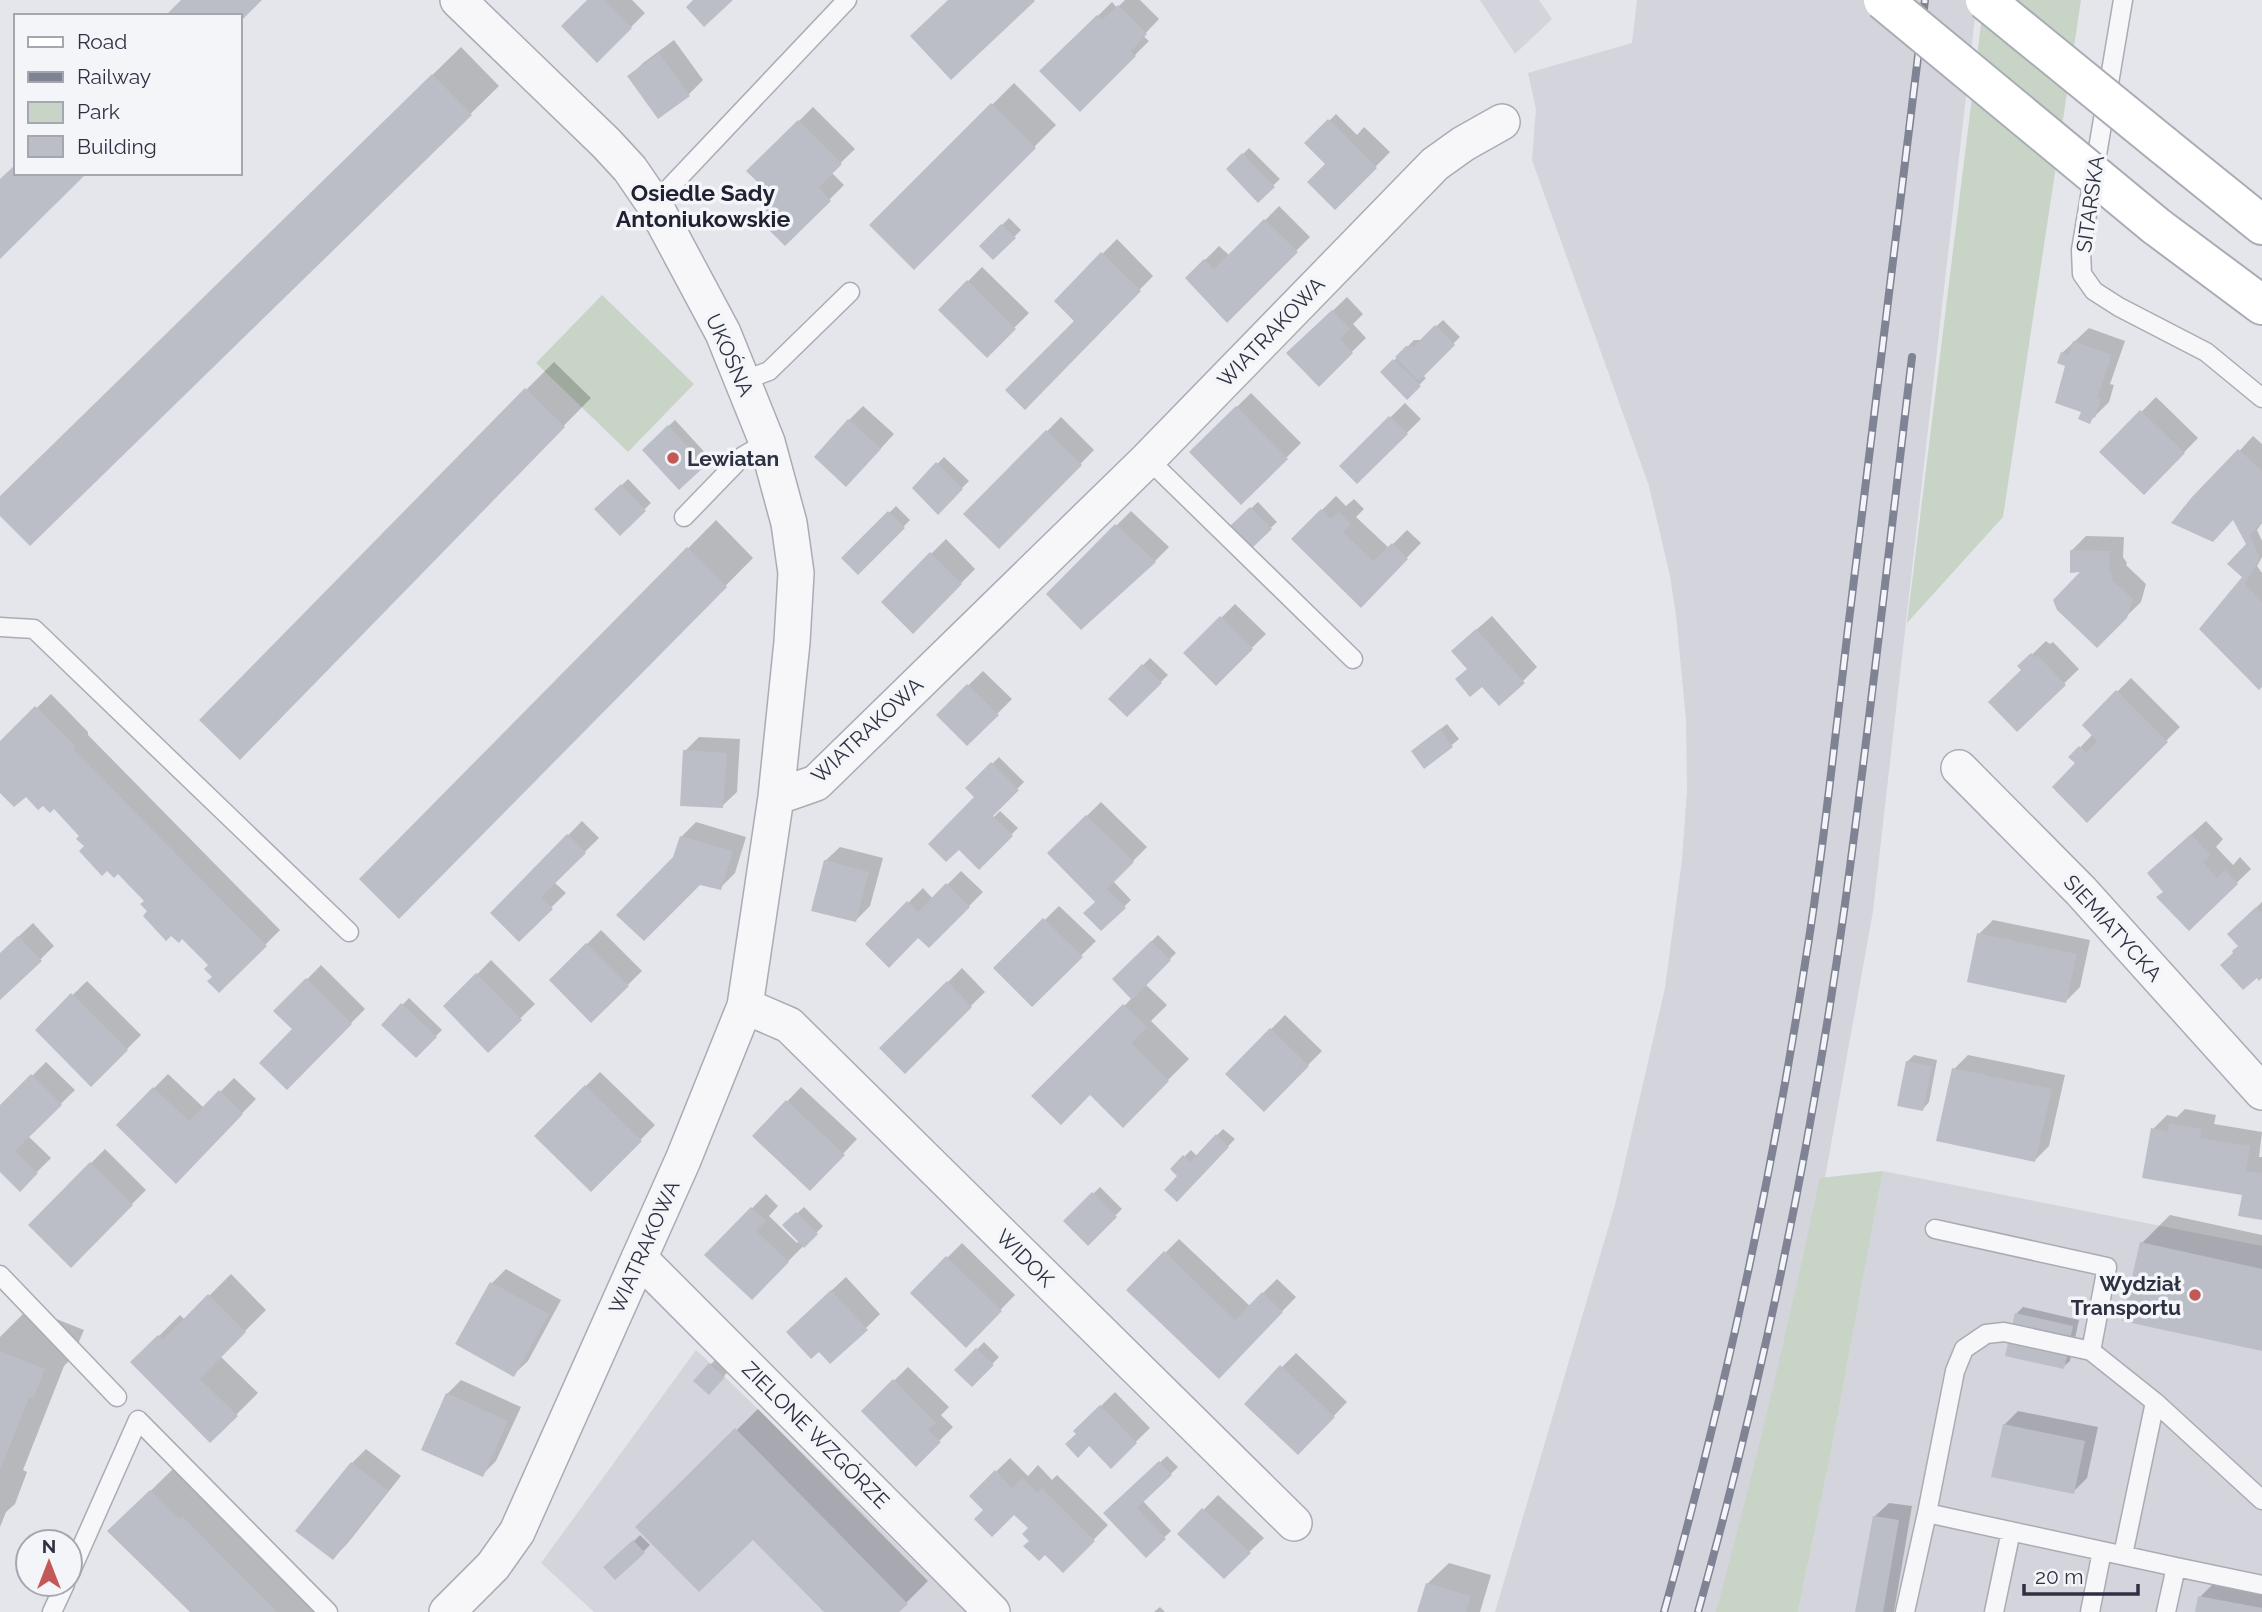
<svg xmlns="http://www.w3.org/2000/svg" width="2262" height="1612" viewBox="0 0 2262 1612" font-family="Raleway,sans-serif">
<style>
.built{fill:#d3d4dc}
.green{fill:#c7d4c6}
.shadow{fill:#0003}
.building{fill:#bcbec7}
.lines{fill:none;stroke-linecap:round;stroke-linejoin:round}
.lane-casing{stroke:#a9acb5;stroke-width:21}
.street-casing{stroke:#a9acb5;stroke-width:38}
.secondary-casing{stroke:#a9acb5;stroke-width:42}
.lane{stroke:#f7f7f9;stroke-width:18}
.street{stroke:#f7f7f9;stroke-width:35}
.secondary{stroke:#fff;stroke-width:38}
.rail-casing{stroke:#7f8393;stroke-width:8}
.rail{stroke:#f4f5f8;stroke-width:5;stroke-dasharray:16;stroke-linecap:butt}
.secondary-bridge-casing{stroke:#a9acb5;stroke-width:42;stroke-linecap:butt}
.secondary-bridge{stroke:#fff;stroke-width:38}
.poi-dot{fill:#c35956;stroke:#f4f5f8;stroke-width:2.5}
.labels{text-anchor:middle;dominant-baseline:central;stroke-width:7;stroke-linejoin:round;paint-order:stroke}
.street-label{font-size:21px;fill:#2d3142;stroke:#f4f5f8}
.poi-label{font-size:21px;font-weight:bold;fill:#2d3142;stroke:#f4f5f8;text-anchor:start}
.neighbourhood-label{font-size:23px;font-weight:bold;fill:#1f2233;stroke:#f4f5f8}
</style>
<rect width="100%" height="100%" fill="#e4e6eb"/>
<path class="built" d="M1480,0h59l13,19 -37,35z
M1637,0h340l-104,911 -52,289 -99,412h-227l120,-407 50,-217 17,-128 5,-70 -1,-70 -10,-105 -6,-39 -21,-90 -117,-326 4,-51 -8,-36 104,-30z
M1883,1171l379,75v366h-464l32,-155z
M696,1350l29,27 241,235h-372l-53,-49z"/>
<path class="green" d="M1984,0h97l-78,517 -96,106z
M602,295l92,89 -66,68 -92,-89z
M1883,1171l-53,286 -32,155h-82c39,-144 73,-288 104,-434z"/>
<path class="shadow" d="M590,0h42l13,13 -48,48z
M1125,0h15l19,19 -16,17 6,5 -69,69 -38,-39 70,-69 5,6z
M674,40l29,40 -14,14 -31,23 -29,-40 14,-14z
M461,47l38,39 -469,458 -30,-31v-15z
M1014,83l42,42 -142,143 -42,-43z
M813,107l42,42 -24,23 13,13 -59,59 -10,-47 -26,-26z
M1336,114l21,21 7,-8 26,25 -55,56 -7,-44 -21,-21z
M1249,148l31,31 -22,21 -30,-31z
M1279,206l31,31 -83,83 -40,-42 32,-32 11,10z
M1009,218l12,12 -28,28 -12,-12z
M1117,239l36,37 -128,132 50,-86 -19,-21z
M982,267l47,46 -42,42 -47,-45z
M1347,297l16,17 -10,10 13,14 -47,46 -30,-31z
M1443,320l17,17 -38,38 4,3 -19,19 -24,-25 31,-32h8z
M2089,328l36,13 -15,43 4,1 -5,17 -19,19 -7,-10 -21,-58z
M554,362l37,36 -324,331 259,-339z
M1251,393l50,50 -60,60 -50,-51z
M2156,397l42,41 -54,55 -42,-41z
M1405,403l16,16 -64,63 -16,-16z
M863,406l31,28 -34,37 -11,-51z
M1061,417l33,33 -95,97 -33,-33z
M675,420l35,38 -31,30 -35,-38z
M2253,436l9,8v79l-5,7 5,11v16l-5,9 5,7v112l-60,-56 42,-52 4,-33 -14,-26 -60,5z
M944,457l25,24 -31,31 -24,-24z
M628,479l23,24 -31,30 -23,-23z
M1336,496l10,10 8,-7 10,10 -8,8 33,31 18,-18 14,13 -60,62 -68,-66z
M1258,502l19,20 -27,25 -19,-20z
M896,506l14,14 -52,53 -14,-15z
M1131,511l38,36 -14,14 -107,33z
M716,520l37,38 -354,358 -37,-37z
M2086,536l38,1 -1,20 4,6 -1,2 20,19 -5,18 -44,43 -12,-75 -13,-20z
M946,539l29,30 -62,63 -30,-30z
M1235,604l31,30 -50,49 -30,-30z
M1492,616l45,51 -14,14 -55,-13v-31z
M2046,641l4,3 3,-2 26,27 -62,60 7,-59 -4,-4z
M1150,658l18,17 -41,40 -17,-16z
M983,671l29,28 -45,45 -29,-29z
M2131,678l49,49 -93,93 -10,-57 -6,-6 22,-23 -9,-9z
M51,694l37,38v3l192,195 -61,61 -8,-26 -29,-28 -32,-26 -4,-11 -28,-28 -32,-26 -4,-11 -28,-29 -28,-11 -26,-4v-47z
M1447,724l12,15 -34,28 -6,-22z
M699,737l41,2 -3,53 -15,14 -37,-55z
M999,757l25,25 -78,78 30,-63 -8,-9z
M1101,802l46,45 -34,34 18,19 -30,29 -4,-27 -48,-49z
M1000,811l18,17 -39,39 -18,-17z
M582,821l17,17 -45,44 12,11 -47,46 -27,-26z
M2206,821l17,18 -7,8 17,18 7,-8 11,12 -62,60 -24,-38 -1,-32z
M696,822l50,15 -11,36 -15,15 -45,-30 7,-22z
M840,847l43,11 -13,48 -14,14 -31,-59z
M961,871l22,21 -54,54 -11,-10 -51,8 56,-56 10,11z
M2262,902v74l-22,-30 3,-26z
M1059,906l37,35 -64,63 -36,-36z
M1993,920l97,20 -10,47 -14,14 -87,-67z
M33,923l21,23 -54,53v-45z
M601,930l41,41 -51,50 -40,-41z
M1158,935l18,18 -31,31 22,21 -16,16 38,38 -66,66 -33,-32 -56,3 98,-98 -18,-19z
M491,960l44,44 -47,46 -42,-44z
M321,965l44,44 -78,79 7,-59 -18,-18z
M962,968l23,24 -80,79 -23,-23z
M87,981l54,54 -50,50 -54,-55z
M409,998l33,32 -26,26 -33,-31z
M1285,1015l37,36 -58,58 -37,-35z
M1914,1055l23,5 -8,42 -6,7 -16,-47z
M1968,1055l97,20 -16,71 -14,14 -81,-91z
M46,1062l29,28 -47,46 23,22 -31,31 -20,-20v-61z
M600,1072l55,53 -64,65 -55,-54z
M168,1074l36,34 30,-30 22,21 -80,82 -58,-56z
M801,1087l56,52 -33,35 -70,-38z
M2185,1109l31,6 -2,9 48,8 -3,25h3v61l-18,-25 -91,-64 14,-14 10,2z
M1223,1129l12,10 -58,60 2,-23 -7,-7 19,-19 6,6z
M105,1149l41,41 -75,75 -41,-40z
M1100,1187l22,22 -34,34 -22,-22z
M766,1194l12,12 -9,10 28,27 2,-2 -14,-16 19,-18 19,19 -71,72 -45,-43z
M2170,1215l92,20v114l-120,-106z
M1179,1239l71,67 27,-27 19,18 -77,79 -91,-86z
M962,1243l53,52 -49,50 -54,-52z
M506,1269l55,31 -33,61 -15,14 -21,-92z
M231,1274l35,36 -46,46 38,37 -48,48 -77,-79 47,-47 5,5z
M846,1277l34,37 -14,14 -64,-10z
M2023,1307l56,13 -9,41 -7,6 -47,-53z
M29,1308l55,22 -12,28 -8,8 -41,104 4,2 -12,32 -9,8 -6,15v-190z
M984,1342l15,15 -27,28 -15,-15z
M1296,1353l51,49 -35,37 -30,-72z
M717,1358l13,11 -14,17 -6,-21z
M908,1367l41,40 -8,8 12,12 -37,37 -53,-53z
M461,1380l60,27 -25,54 -14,14 -35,-81z
M1115,1392l35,36 -39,38 -35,-35z
M758,1409l170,172 -31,31h-70l-74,-75 -115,-10z
M2018,1411l80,16 -11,51 -14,14 -69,-67z
M366,1449l35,27 -54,68 -14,14 19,-95z
M1167,1456l11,11 -35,34 28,30 -25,24 -40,-42z
M1010,1458l18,18 10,-11 14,15 5,-5 51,50 -45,46 -32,-31 -1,-12 -16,-15 -29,-3 -14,-14z
M179,1463l147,149h-133l-83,-81z
M1218,1495l46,43 -40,38 -44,-42z
M1889,1503l23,3 -18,106h-38l18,-95z
M640,1535l10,10 -7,7 -15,-5z
M1449,1563l42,12 -11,37h-61l8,-28z
M2228,1569l34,6v37h-65l3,-15z
M1160,1607l5,5h-11z"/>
<path class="building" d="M181,0h81l-22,22v-6h-75z
M587,0h17l28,28 -35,35 -36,-37z
M693,0h40l-29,27 -18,-20z
M948,0h86l1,1 -84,79 -41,-44z
M1118,5l29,29 -16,17 5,5 -56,56 -41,-41 58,-56 5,5z
M659,53l31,43 -32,23 -31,-43z
M432,74l40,41 -442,431 -30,-30v-20z
M991,103l45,45 -122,122 -45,-45z
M1328,119l49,49 -42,42 -28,-28 18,-18 -21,-21z
M798,120l44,44 -23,23 12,14 -46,45 -30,-30 18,-19 -27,-26z
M1242,153l33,34 -17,16 -32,-34z
M16,164v9h71l-87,86v-80z
M1264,219l34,33 -71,71 -42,-45 19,-19 10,10z
M1001,224l15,14 -23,22 -14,-14z
M1101,252l40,39 -116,119 -20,-20 69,-69 -20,-20z
M967,280l49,49 -29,29 -49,-48z
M1332,310l18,19 -10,10 13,14 -34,34 -33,-34z
M1435,325l20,20 -36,36 -24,-24 11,-11h8z
M2073,341l39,14 -15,43 4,1 -6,19 -2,-1 -3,7 -12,-5 3,-7 -26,-9 10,-37 -8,-3 4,-11 8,3z
M1393,359l28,27 -14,14 -27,-28z
M525,388l40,39 -325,333 -41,-40z
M1236,406l52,53 -47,46 -52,-53z
M2140,410l45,43 -41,42 -45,-43z
M1389,416l19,18 -51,50 -18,-18z
M848,419l33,30 -35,38 -32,-30z
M668,425l37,41 -26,24 -37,-40z
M1046,430l36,35 -83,84 -36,-35z
M2238,449l24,22v51l-12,13 10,23 -15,26 17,18v85l-3,3 -60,-61 43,-52 -15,-13 19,-20 -13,-24 -20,22 -42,-19 21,-26z
M936,462l27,27 -25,26 -26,-27z
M621,484l25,27 -26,25 -26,-27z
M1250,507l22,22 -22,21 -21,-23z
M1321,509l10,10 8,-7 12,12 -8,8 30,29 19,-18 16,16 -47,49 -70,-69z
M888,511l17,17 -47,47 -17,-17z
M1115,524l41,38 -75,68 -35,-36z
M687,547l40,40 -328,332 -40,-40z
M2070,550l40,1 -1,21 3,2v6l21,19 -6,19 -30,30 -40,-38 -4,-10 27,-28 -10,1z
M930,552l32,32 -49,50 -32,-32z
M1220,616l33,33 -37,37 -33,-33z
M1476,629l49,54 -26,23 -17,-19 -12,10 -15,-18 12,-10 -16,-18z
M2031,653l4,4 2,-2 29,30 -49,47 -29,-30 33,-32 -4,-4z
M1142,664l20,19 -35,34 -19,-18z
M967,684l32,31 -32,31 -31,-31z
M2116,690l52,52 -81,81 -35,-36 23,-24 -7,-6 11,-11 7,7 11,-12 -15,-16z
M35,706l40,40 -1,4 193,196 -48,47 -12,-12 5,-4 -8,-8 4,-4 -26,-26 -3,4 -8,-7 -5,5 -23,-25 4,-5 -7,-7 4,-3 -26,-27 -4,4 -7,-7 -5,5 -23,-25 5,-5 -8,-7 3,-3 -25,-27 -4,4 -7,-7 -5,4 -12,-13 -12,10 -14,-14v-52z
M1440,729l13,18 -29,22 -13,-18z
M683,750l44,3 -4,55 -43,-2z
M991,762l28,28 -26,26 20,20 -34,34 -20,-20 -13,12 -18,-18 46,-47 -9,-9z
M1086,815l48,47 -27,27 19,19 -25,23 -18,-18 12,-11 -48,-49z
M567,834l19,19 -45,44 12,12 -34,33 -29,-29z
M2191,834l19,21 -7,7 14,16 8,-8 13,14 -49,47 -33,-34 7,-5 -16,-19z
M680,836l53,15 -12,39 -21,-5 -56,56 -28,-26 57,-58z
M824,860l45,12 -13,50 -45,-11z
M946,883l24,24 -41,41 -11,-10 -29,30 -24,-24 42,-43 11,11z
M2256,907l6,6v65l-3,3 -2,-3 -14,12 -23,-25 13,-12 -1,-2 6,-5 -11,-12z
M1043,918l40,39 -51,50 -39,-39z
M1977,933l100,21 -11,49 -99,-21z
M18,936l24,25 -42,39v-47z
M1151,941l20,19 -39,40 -20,-21z
M586,943l43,43 -38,37 -42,-43z
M476,973l46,47 -34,33 -45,-47z
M306,978l46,46 -65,66 -28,-27 33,-34 -19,-18z
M947,981l25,26 -67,67 -26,-26z
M71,993l57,57 -37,37 -56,-57z
M401,1003l36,34 -21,21 -35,-33z
M1123,1004l24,23 -16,16 38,38 -46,47 -33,-33 -29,30 -30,-29z
M1270,1028l39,38 -45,46 -39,-38z
M1906,1061l26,5 -9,45 -26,-5z
M1952,1068l100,21 -17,73 -99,-21z
M31,1074l31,31 -47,46 23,22 -18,19 -20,-20v-67z
M585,1085l57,56 -51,51 -57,-56z
M153,1087l36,34 30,-31 24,24 -67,70 -60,-59z
M786,1100l59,55 -35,36 -58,-55z
M2169,1123l33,6 -2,9 50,8 -4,25 16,2v47l-24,-4 4,-21 -100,-17 9,-50 17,4z
M1216,1134l13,13 -52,55 -13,-12 13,-14 -7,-7 13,-14 7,7z
M90,1162l43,43 -62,63 -43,-43z
M1092,1192l25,25 -29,29 -25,-25z
M751,1207l15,14 -10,10 33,31 -37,38 -48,-45z
M796,1212l22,22 -14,14 -22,-23z
M2140,1242l122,27v82l-140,-30z
M1164,1251l71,69 27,-28 21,20 -64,67 -93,-89z
M946,1256l56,55 -36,37 -56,-55z
M490,1282l59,32 -35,63 -59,-33z
M831,1290l37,40 -38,34 -11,-12 -8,7 -25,-27z
M208,1294l38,38 -46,47 38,37 -28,27 -80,-81 28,-27 5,5z
M2015,1313l58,13 -9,43 -59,-13z
M976,1348l18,17 -22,22 -18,-17z
M0,1351l45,18 -12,30 -4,-1 -29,72z
M709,1363l16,14 -16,18 -16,-14z
M1280,1365l55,52 -37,38 -54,-51z
M893,1379l43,44 -8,7 13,12 -25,25 -55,-56z
M446,1393l62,28 -25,56 -62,-27z
M1100,1405l37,38 -26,26 -22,-23 -11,12 -13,-14 11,-10 -3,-3z
M2003,1424l82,17 -11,53 -83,-17z
M735,1428l173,176 -9,8h-75l-71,-72 -54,52 -64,-65z
M1159,1461l13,14 -35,33 29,31 -20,19 -43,-45z
M351,1462l37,29 -55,69 -38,-29z
M995,1470l17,18 11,-10 14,15 5,-5 53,53 -32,32 -18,-18 -6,6 -16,-15 6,-5 -7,-7 6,-6 -14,-13 -22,22 -18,-18 9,-9 -14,-14z
M150,1490l29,29 3,-3 95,96h-87l-83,-81z
M1202,1508l49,45 -27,26 -47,-45z
M1873,1516l26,4 -16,92h-28z
M633,1540l12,13 -30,27 -12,-13z
M1426,1583l45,13 -5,16h-49z
M2198,1596l64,12v4h-67z"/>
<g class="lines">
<g class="lane-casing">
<path id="lane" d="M2123,0l-42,250 1,24 12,17 25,16 87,45 56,46
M654,204l193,-204
M742,381l27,-10 81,-79
M1148,459l205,200
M684,517l59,-61 24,-14
M0,627l34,2 315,303
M1935,1229l172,38 -16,84
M0,1275l117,122
M2155,1402l107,98
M2123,1555l32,-153 -64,-51 -87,-19 -18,2 -22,15 -9,22 -28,142c83,18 166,36 249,54
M70,1573l68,-153 190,192
M52,1612l13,-28
M1905,1612l22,-99
M1994,1612l17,-81
M2090,1612l12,-61
M2166,1612l10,-45 86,18"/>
</g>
<g class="street-casing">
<path id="street" d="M1959,768l122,123 181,201
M776,797l40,-14 332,-324 287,-295 28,-20 39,-22
M745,1006l44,19 505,498
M639,1258l353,354
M447,1612l46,-46 24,-34 166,-372 62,-154 31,-209 16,-155 4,-69 -7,-50 -22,-81 -44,-109 -69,-129 -24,-35 -24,-26 -148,-143"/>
</g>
<g class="secondary-casing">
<path id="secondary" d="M2163,145l99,80
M2156,226l106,79"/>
</g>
<use href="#lane" class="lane"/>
<use href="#street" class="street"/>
<use href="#secondary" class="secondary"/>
<g class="rail-casing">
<path id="rail" d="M1664,1612c59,-211 106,-425 140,-642 20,-121 32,-244 47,-366 25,-202 49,-403 74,-604
M1698,1612c65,-232 114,-470 147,-708 25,-182 45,-365 67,-547"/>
</g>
<use href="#rail" class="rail"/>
<g class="secondary-bridge-casing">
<path id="secondary-bridge" d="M1883,0l273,226
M1985,0l178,145"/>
</g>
<use href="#secondary-bridge" class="secondary-bridge"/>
</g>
<g class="poi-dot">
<circle cx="673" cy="458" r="7"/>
<circle cx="2195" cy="1295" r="7"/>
</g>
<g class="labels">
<g class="street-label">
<text transform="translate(2090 204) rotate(-82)">SITARSKA</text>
<text transform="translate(1271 332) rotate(-46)">WIATRAKOWA</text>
<text transform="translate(730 355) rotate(66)">UKOŚNA</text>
<text transform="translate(867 730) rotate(-43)">WIATRAKOWA</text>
<text transform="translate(2113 928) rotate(48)">SIEMIATYCKA</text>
<text transform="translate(644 1247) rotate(-66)">WIATRAKOWA</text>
<text transform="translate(1025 1258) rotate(45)">WIDOK</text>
<text transform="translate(816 1435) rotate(45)">ZIELONE WZGÓRZE</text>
</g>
<g class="poi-label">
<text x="687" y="458">Lewiatan</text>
<text x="2181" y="1283" text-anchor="end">Wydział<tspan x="2181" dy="24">Transportu</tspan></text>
</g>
<g class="neighbourhood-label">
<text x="703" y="192">Osiedle Sady<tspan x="703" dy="26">Antoniukowskie</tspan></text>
</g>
</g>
<rect x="14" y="14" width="228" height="161" fill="#f4f5f8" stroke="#a4a7af" stroke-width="2"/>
<rect x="28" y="37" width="35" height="10" fill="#ffffff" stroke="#a4a7af" stroke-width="2"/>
<text x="77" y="49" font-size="21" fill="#2d3142">Road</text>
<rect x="28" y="72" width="35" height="10" fill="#7f8393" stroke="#a4a7af" stroke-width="2"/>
<text x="77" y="84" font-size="21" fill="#2d3142">Railway</text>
<rect x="28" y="102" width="35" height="21" fill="#c7d4c6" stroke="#a4a7af" stroke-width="2"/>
<text x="77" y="119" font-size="21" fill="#2d3142">Park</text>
<rect x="28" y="136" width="35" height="21" fill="#bcbec7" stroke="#a4a7af" stroke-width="2"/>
<text x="77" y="154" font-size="21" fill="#2d3142">Building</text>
<g transform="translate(49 1563)"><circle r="33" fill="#f4f5f8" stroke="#a4a7af" stroke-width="2"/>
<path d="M0-5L12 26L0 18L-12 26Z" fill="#c35956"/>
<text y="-10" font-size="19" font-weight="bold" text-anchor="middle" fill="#2d3142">N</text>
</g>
<path d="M2024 1584v10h114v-10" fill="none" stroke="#2d3142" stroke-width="3.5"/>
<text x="2035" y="1584" font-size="21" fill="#2d3142" stroke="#f4f5f8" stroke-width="5" paint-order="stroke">20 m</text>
</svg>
